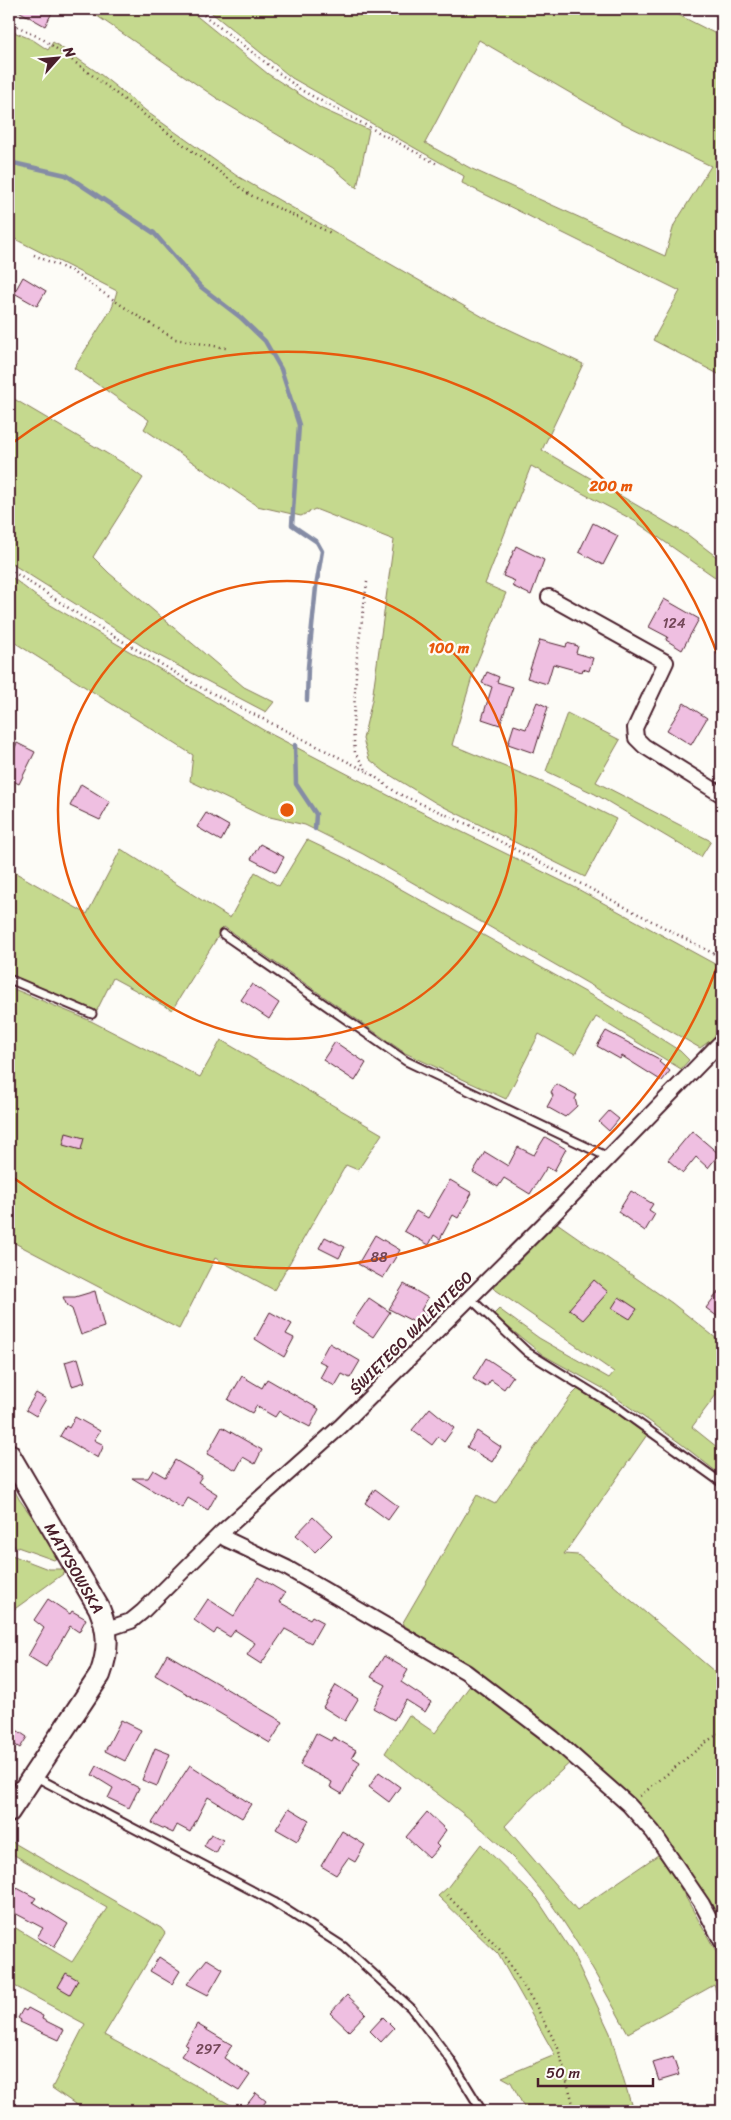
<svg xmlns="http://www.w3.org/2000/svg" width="731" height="2120" viewBox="0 0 731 2120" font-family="Sriracha,sans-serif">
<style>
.green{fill:#c5d98e;stroke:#887c5c;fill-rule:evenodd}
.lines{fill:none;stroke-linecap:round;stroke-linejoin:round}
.stream{stroke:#858ca5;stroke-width:4.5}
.building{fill:#efbfe1;stroke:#4a1f2b}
.lane-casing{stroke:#4a1f2b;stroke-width:11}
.street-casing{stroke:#4a1f2b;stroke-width:18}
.secondary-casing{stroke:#4a1f2b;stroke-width:24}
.path{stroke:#4a1f2b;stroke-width:2.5;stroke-dasharray:1 4;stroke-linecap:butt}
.lane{stroke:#fdfcf7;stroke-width:7}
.street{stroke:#fdfcf7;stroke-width:14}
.secondary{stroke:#fdfcf7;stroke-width:20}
.ring{fill:none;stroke:#e8590c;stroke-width:2.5}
.labels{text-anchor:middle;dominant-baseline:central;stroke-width:4.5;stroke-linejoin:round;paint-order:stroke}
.number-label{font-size:14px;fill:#734758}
.street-label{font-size:16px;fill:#4a1f2b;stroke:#fdfcf7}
.centre{fill:#e8590c;stroke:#fdfcf7;stroke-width:2.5}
.ring-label{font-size:15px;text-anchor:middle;font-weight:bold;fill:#e8590c;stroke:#fdfcf7;stroke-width:4.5;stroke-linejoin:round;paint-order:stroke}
</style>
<rect width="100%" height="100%" fill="#fdfcf7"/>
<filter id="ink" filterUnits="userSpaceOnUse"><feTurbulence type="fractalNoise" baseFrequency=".02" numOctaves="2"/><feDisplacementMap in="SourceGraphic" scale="10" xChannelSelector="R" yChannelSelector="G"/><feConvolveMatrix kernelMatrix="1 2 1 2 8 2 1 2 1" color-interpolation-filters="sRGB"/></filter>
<g filter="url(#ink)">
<path class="green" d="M87,9h101l80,65 54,35 47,21 -12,58 -24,-20 -115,-69z
M207,9h460l55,28v339l-69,-36 27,-49 -218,-108 2,-7 -172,-98zM479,40l141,82 91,44 -37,59 -9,31 -195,-88 -45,-25z
M9,30l24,10 15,10 5,-8 47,32 50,40 87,62 246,141 100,47 -41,86 146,85 34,26v21l-87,-61 -104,-55 -46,118 21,9 -31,74 -23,78 90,37 74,37 -31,58 -149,-74 -51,-31 -16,-13 -6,-20 9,-39 22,-160 -79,-31 -14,7 -44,-10 -113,-77 5,-9 -75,-52 38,-60 5,-17 -108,-55z
M9,396l114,67 20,15 -50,79 16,16 135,114 30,15 -8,10 -116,-61 -141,-89z
M9,575l28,22 228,134 138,72 171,84 148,81v64l-22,16 -337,-194 -58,-29 -44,-10 -71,-34 3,-26 -184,-116z
M567,713l53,27 -24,42 115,59 -10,16 -106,-63 -49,-23z
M307,840l40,19 256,143 77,49 9,9 -8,9 -85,-52 -21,37 -36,-20 -33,65 -101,-46 -181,-126 -52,83 -59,-32 -17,34 -87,-38v-105l78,45 34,-65 109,69 25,-46 24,14z
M9,987l82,34 109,56 21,-37 161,94 -24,36 -12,-5 -72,125 -59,-32 -36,71 -170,-89z
M557,1223l115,80 50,40v44l-30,40 30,24v25l-42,-33 -76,-54 -61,-34 -50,-40 6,-6 40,29 70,40 5,-6 -121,-84z
M578,1389l71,43 -85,122 14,1 144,123v231l-6,6 -18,-29 -52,-72 -73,-70 -94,-70 -77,-50 75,-129 18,9 76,-108z
M9,1480l10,19 41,56 -6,5 -45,-16z
M9,1554l39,15h22l-61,44z
M472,1683l101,77 -43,39 -25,27 72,84 81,-55 13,16 51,91v49l-8,-26 -86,48c-34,-61 -65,-123 -114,-174 -38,-40 -87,-71 -129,-106l24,-38 26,18z
M9,1840l152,88 4,5 -61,102 127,70 6,6h-152l-33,-23 33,-64 -76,-41v-59l63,38 35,-54 -98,-56z
M481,1844l56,55 35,53 38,81 23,78h-107l-15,-29 -9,-5 53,-22 -57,-101 -60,-58 9,-8z"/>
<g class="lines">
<path class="stream" d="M9,162l57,13 88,58 47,54 39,30 25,24 16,28 18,56 -7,100 25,17 5,9 -6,36 -8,80 -1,33
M295,745l1,39 20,30 -1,15"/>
</g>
<path class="building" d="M15,9h39l-9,17z
M23,277l23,14 -9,15 -23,-13z
M593,523l25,13 -15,29 -24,-13z
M516,546l28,14 -13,35 -19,-9 3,-5 -12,-5z
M664,599l35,20 -17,31 -16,-10 2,-3 -19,-10z
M540,640l26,7 1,-4 11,3 -2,7 17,5 -4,13 -6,-2 -1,3 -29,-8 -6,20 -20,-6z
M487,672l12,5 -2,5 16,5 -13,38 -18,-6 10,-32 -10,-4z
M537,702l11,5 -14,46 -26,-9 6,-19 12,4z
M684,703l23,15 -16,27 -24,-15z
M17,743l18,9 -16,32 -10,-5v-19z
M81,784l29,18 -10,18 -30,-14z
M206,813l23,13 -8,15 -24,-14z
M260,844l24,13 -8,15 -25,-13z
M252,984l27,19 -10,16 -28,-19z
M606,1031l55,29 -2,2 11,9 -8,10 -40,-25 -2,3 -23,-13z
M335,1042l31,21 -11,18 -32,-21z
M556,1084l21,11 -2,4 2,7 -12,11 -18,-10 6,-11 -2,-4z
M609,1111l10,8 -10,12 -10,-9z
M692,1131l27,23 -11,14 -12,-11 -13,16 -15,-13z
M66,1133l18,5 -3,12 -18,-5z
M545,1137l21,12 -12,22 -7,-4 -17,27 -26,-16 -6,9 -25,-15 12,-20 23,14 10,-19 16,8z
M450,1180l22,13 -14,25 -5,-3 -13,24 -6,-4 -5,10 -25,-14 12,-20 12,7z
M631,1191l22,13 -4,6 6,4 -10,17 -27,-19z
M375,1235l25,15 -17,28 -25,-14z
M325,1237l20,10 -6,11 -20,-10z
M594,1280l14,12 -25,28 -14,-11z
M404,1284l24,14 -7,12 6,4 -7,11 -31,-16z
M722,1287v33l-16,-12z
M95,1291l9,36 -23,8 -9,-26 -5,-3 -4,-9h12z
M619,1297l18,12 -7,10 -18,-11z
M369,1298l21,14 -17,25 -21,-14z
M270,1312l22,12 -6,10 8,4 -10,19 -29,-18z
M329,1343l31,18 -10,17 -8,-4 -7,12 -15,-8 7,-13 -8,-4z
M78,1358l7,24 -13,4 -7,-24z
M486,1358l27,18 -9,13 -13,-9 -5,7 -13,-8z
M242,1376l20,12 5,-9 52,30 -9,18 -31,-16 -4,6 -19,-11 -4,7 -24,-13z
M36,1393l10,6 -10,17 -10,-6z
M430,1408l24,20 -10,14 -6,-5 -6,8 -20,-15z
M75,1417l25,14 -6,9 10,5 -6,13 -38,-22 6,-10 3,2z
M222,1427l40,23 -7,14 -12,-7 -7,13 -29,-16z
M477,1431l24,16 -9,15 -25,-15z
M175,1460l27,16 -4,6 19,12 -9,16 -20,-12 -6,10 -50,-30h16l5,-8 12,7z
M375,1489l23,17 -10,14 -23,-17z
M313,1517l19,18 -17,17 -19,-17z
M258,1577l27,16 -6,9 31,17 2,-3 11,6 -12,21 -26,-14 -24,35 -14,-9 8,-12 -20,-13 -5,7 -13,-8 -3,5 -20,-14 14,-21 26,17z
M48,1599l22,15 2,-3 14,8 -7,13 -9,-6 -24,41 -18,-11 16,-28 -10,-8z
M167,1654l116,68 -13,21 -115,-68z
M384,1656l24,14 -7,12 30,20 -6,10 -19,-12 -12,20 -21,-12 13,-23 -15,-8z
M336,1685l22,14 -13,22 -22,-14z
M121,1720l20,10 -16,31 -20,-10z
M9,1725l18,12 -7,11 -11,-7z
M316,1733l15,8 2,-4 23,13 -4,7 8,5 -18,32 -12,-7 2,-5 -32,-17z
M155,1748l15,6 -13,32 -15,-6z
M190,1765l61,39 -9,14 -34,-21 -18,35 -13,-7 -4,8 -21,-10z
M97,1766l42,22 -10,20 -21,-10 5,-10 -21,-13z
M379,1772l21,15 -11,15 -20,-15z
M289,1808l20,12 -12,21 -21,-12z
M427,1812l19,18 -10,14 3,3 -10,11 -23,-21z
M342,1831l23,14 -10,17 -7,-4 -12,17 -15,-9z
M211,1834l12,6 -7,13 -12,-7z
M17,1888l19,10 -3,4 35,22 -14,23 -17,-10 6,-9 -34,-18v-7z
M159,1957l21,14 -8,13 -22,-13z
M207,1959l16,10 -15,26 -21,-11z
M66,1973l12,7 -8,14 -12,-7z
M347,1995l19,18 -17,18 -19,-18z
M28,2008l15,8 -1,3 22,11 -5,10 -39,-18 1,-2 -3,-2 5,-9 3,2z
M383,2017l11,11 -13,14 -11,-11z
M197,2024l35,21 -8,13 26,17 -11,16 -58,-35 7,-10 -3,-1z
M673,2057l6,18 -20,6 -6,-18z
M256,2093l10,8 -7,10h-17z"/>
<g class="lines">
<g class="lane-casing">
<path id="lane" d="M223,934l183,127 202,96
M9,979l83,35
M470,1298l57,54 92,57 103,74
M34,1776l240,126 70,45 67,61 39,51 32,52"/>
</g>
<g class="street-casing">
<path id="street" d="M549,597l117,65 -31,66 1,10 8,8 78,49
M221,1533l5,6 61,29 179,104 87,66 76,67 24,27 49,72 20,38
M107,1629l24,-8 11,-9 79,-79 120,-107 211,-210 170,-175"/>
</g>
<g class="secondary-casing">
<path id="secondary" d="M9,1454l90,154c10,24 10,42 1,67l-91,137"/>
</g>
<path class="path" d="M196,9l105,81 138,75
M17,26l29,15 34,25 170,129 83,39
M34,255l37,16 62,42 42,26 51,9
M9,569l78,51 109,65 170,86
M367,582l-10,74 -4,74 2,23 12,18 30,22 72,32 253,133
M640,1796l69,-56 13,-8
M447,1895l54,56 34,53 23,44 17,63"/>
<use href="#lane" class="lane"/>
<use href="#street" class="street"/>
<use href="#secondary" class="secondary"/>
</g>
</g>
<g class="ring">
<circle cx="287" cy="810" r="229"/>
<path d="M721 955A458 458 0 0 1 11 1176M11 444A458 458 0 0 1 721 665"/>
</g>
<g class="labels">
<g class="number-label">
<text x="674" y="623">124</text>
<text x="379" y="1257">88</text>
<text x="208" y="2049">297</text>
</g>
<g class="street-label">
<text transform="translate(411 1333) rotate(-45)">ŚWIĘTEGO WALENTEGO</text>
<text transform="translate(74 1568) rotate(60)">MATYSOWSKA</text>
</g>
</g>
<circle cx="287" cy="810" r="8" class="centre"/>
<g class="ring-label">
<text x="611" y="491">200 m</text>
<text x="449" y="653">100 m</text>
</g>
<rect width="731" height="2120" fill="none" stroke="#fdfcf7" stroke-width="30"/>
<rect x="15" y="15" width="701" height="2090" fill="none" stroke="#4a1f2b" stroke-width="2" filter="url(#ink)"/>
<g transform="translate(58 58) rotate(63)" stroke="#fdfcf7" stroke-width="4" paint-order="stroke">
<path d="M0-4L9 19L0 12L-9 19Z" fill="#4a1f2b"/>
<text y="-8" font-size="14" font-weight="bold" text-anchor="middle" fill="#4a1f2b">N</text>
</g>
<path d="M538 2078v8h115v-8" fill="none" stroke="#4a1f2b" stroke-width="2.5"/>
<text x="546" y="2078" font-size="15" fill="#4a1f2b" stroke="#fdfcf7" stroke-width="4" paint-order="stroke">50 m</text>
</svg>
